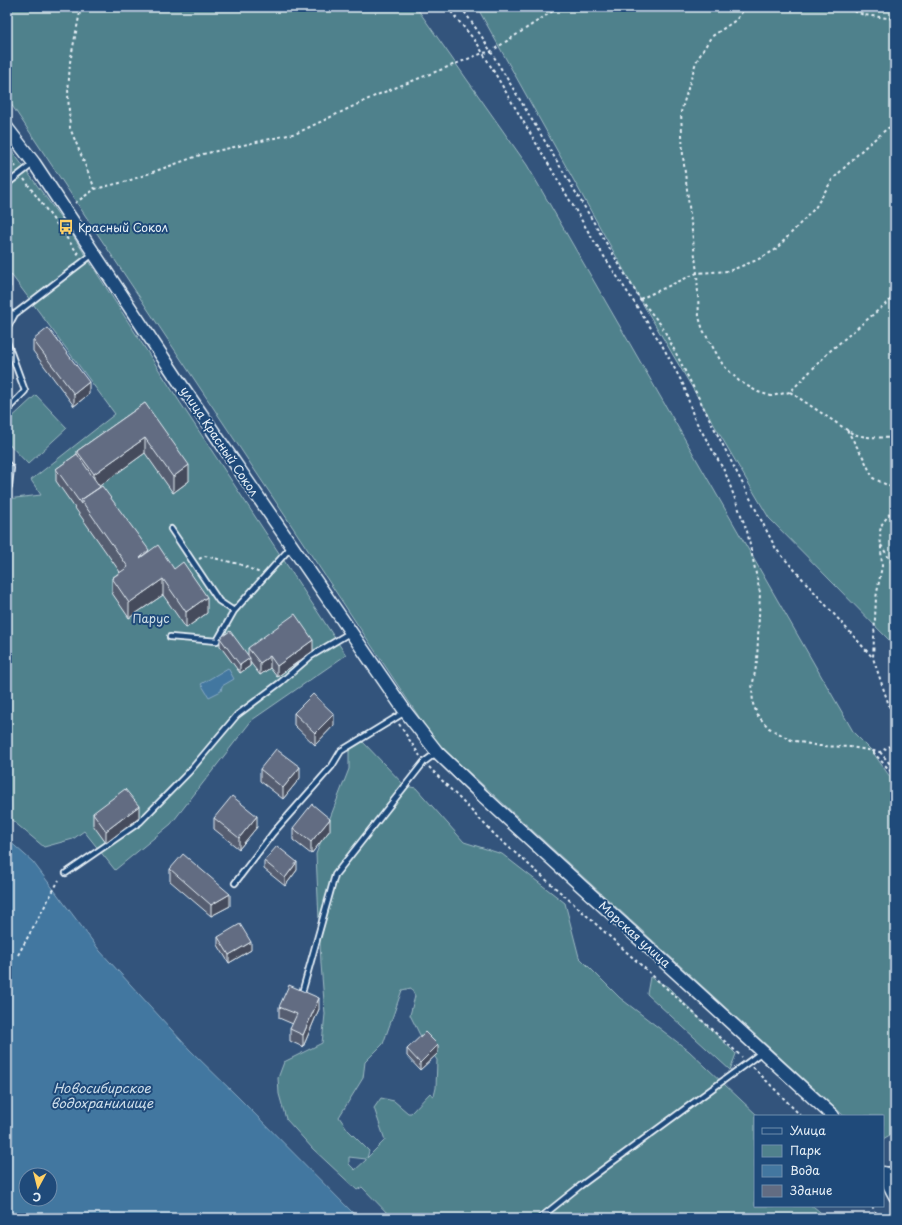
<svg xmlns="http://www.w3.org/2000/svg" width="902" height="1225" viewBox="0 0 902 1225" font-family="'Playpen Sans',sans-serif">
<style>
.green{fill:#50818c;stroke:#9cb9c2;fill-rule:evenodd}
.water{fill:#4377a0;stroke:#85a8c3;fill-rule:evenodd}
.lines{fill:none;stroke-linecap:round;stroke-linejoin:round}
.lane-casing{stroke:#e8f1f8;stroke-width:8}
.secondary-casing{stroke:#e8f1f8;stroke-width:15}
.path{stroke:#e8f1f8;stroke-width:2;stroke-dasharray:3 3;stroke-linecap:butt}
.lane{stroke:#1f4a7a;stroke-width:4.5}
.secondary{stroke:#1f4a7a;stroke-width:12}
.wall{fill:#545d70;stroke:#e8f1f8}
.shaded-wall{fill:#454c5b;stroke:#e8f1f8}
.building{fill:#626c82;stroke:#e8f1f8}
.labels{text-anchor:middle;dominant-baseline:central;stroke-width:4;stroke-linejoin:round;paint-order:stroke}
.poi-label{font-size:12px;fill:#e8f1f8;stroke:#1f4a7a;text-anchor:start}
.street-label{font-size:12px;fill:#e8f1f8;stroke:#1f4a7a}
.park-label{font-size:12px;fill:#d1e0e8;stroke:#1f4a7a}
.water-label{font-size:13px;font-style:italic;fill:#cfdfeb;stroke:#1f4a7a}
</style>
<rect width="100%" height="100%" fill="#33547c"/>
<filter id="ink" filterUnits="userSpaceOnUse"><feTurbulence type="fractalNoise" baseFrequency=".025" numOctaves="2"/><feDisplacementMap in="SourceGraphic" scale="8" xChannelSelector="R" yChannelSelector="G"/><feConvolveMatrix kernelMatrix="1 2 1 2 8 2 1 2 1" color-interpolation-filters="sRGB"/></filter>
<g filter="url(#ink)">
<path class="green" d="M7,7h409l111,158 327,568 18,18 23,33v348l-12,7v-23h-39l-409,-375 -428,-643z
M477,7h418v643l-4,-8 -122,-124 -129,-219z
M7,144l59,81 102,159 178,271 -94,65 -81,104 -56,46 -31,-39 -11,8 -29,8 -37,-31v-317l34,-4 -10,-15 84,-66 -108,-145z
M36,395l31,33 -39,36 -21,-22v-20z
M363,742l42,44 11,2 48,54 38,12 63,49 14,54 41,41 69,53 69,65h-3v90h58l14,12h-435l-30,-31 -5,3 -44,-41 -27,-30 -7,-25 -1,-16 6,-16 38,-19 3,-29 -4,-50 -5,-110 33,-85v-19zM411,988l4,8 -5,19 10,20 17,25 -1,28 -2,8 -4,-3 -19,20h-3l-14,-12 -13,-3 -7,10 11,32 -18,18 2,-7 -21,-21 -9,-13 24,-39 2,-16 18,-18 19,-54zM349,1157l17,2v1l-11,10 -6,-6z
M650,977l18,10 68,67 -6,16 -83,-76z"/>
<path class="water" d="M228,668l6,11 -12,7 -1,5 -12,6 -8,-13z
M7,839l26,23 67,89 90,99 47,46 121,122h-351zM26,1175h24v24h-24z"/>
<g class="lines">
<g class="lane-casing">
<path id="lane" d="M7,184l27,-21
M7,313l8,1
M7,337l1,-10 7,-13 78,-60
M7,342l18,49 -18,19
M7,464l4,4 -2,18 -2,3
M171,529l48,72 15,10
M170,637l47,4 17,-30 57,-64
M66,873l74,-51 49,-50 48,-57 44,-33 30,-26 40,-24
M235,883l38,-50 59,-67 9,-15 64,-39
M302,993l33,-118 89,-113 12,-9
M883,1170h12
M540,1218l40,-32 182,-134"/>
</g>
<g class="secondary-casing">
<path id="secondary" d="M7,128l27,35 148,223 223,325 32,41 46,44 350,320
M883,1173l12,23"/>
</g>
<path class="path" d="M81,7l-11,55 -2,32 2,34 25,61
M447,7l30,36 115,195 70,107 22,41 10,32 31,54 22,59 13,62 -3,68 -5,27 1,16 5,12 11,12 22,12 28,6 31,1 30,5 15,-9
M461,7l21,30 158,262 22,27 114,223 97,109
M746,7l-10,13 -25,17 -15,25 -15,50 2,44 14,117 2,44 4,13 20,35 16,16 19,11 13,4 19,-4 40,-41 65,-55
M843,7l21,8 31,4
M7,156l9,11
M24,179l55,76
M75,203l20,-14 33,-8 75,-27 94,-21 80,-38 106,-42 7,-1 69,-45
M640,299l57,-26 32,-2 28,-11 18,-10 40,-42 17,-28 32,-32 24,-20 7,-2
M790,392l63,42 13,3 29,1
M847,430l16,27 10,21 22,11
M895,510l-4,2 -9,12 -2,7 2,35 -6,32 -3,60 22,65
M881,545l14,23
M199,559l6,-3 34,8 21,9
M399,724l21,32
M890,746l5,5
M873,752l22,24
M880,752l15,18
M429,767l67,69 79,69 167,152
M18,955l41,-75
M753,1067l48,49
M872,1206l7,12"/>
<use href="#lane" class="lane"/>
<use href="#secondary" class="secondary"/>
</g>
<path class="wall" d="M33,340l56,54 -15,12 -41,-55z
M145,403l44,78 -16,12 -28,-40 -46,33 50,66 25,17 33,44 -21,15 -23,-33 -34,23 -17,-25v-15l8,-6 -64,-91v-12l21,-15v-3z
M220,638l28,17v-7l65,3 -36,26 -7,-9 -10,7 -10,-13v4l-10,7 -20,-27z
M294,713l40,12 -19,20 -21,-20z
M260,769l40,9 -17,21 -23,-18z
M93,813l46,5 -33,25 -13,-18z
M214,818l43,9 -18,22 -25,-20z
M293,828l37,2 -19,24 -18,-14z
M264,861l33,9 -12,16 -21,-17z
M170,869l60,37 -19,10 -41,-35z
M218,937l33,13 -22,13 -11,-18z
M279,1007l40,2 -16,38 -13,-6v-12l3,-5 -14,-6z
M407,1049l31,4 -18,17 -13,-14z"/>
<path class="shaded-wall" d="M11,275v12l-4,3v-11z
M9,366v16l-2,1v-15z
M89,382v12l-15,12v-12z
M145,438v15l-51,37v-16z
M189,465v16l-16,12v-16z
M163,579v16l-34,23v-15z
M207,597v16l-21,15v-16z
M313,640v11l-36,26v-11z
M270,656v12l-10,7v-12z
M250,658v8l-10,7v-8z
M334,714v11l-19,20v-12z
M300,767v11l-17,21v-11z
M139,806v12l-33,25v-12z
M257,816v11l-18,22v-11z
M330,819v11l-19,24v-12z
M297,862v8l-12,16v-8z
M230,894v12l-19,10v-11z
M251,942v8l-22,13v-8z
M319,998v11l-16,38v-12z
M438,1045v8l-18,17v-7z"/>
<path class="building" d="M7,270l4,5 -4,4z
M48,328l41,54 -15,12 -41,-54z
M145,403l44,62 -16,12 -28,-39 -51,36 -17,-23z
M77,454l23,33 -19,13v4l-25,-35z
M102,486l47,64 -9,8 18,-13 16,24 9,-7 24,35 -21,15 -23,-33 -34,24 -17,-25 16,-11 -47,-67z
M295,614l18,26 -36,26 -7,-10 -10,7 -12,-15z
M230,631l20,27 -10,7 -20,-27z
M313,694l21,20 -19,19 -21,-20z
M276,749l24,18 -17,21 -23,-19z
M125,789l14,17 -33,25 -13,-18z
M232,796l25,20 -18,22 -25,-20z
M312,804l18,15 -19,23 -18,-14z
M277,846l20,16 -12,16 -21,-17z
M183,854l47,40 -19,11 -41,-36z
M240,924l11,18 -22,13 -11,-18z
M289,985l30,13 -16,37 -13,-6 7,-15 -18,-7z
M425,1032l13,13 -18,18 -13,-14z"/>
</g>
<defs>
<g id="bus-bare" transform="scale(1.2)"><path d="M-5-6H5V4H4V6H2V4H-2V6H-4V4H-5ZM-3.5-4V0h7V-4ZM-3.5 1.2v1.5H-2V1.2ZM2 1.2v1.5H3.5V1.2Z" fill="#ffd166" stroke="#1f4a7a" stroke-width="2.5" paint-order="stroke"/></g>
</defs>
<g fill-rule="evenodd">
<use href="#bus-bare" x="66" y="227"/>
</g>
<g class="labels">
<g class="poi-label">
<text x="78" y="227">Красный Сокол</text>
</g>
<g class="street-label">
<text transform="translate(220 441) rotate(56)">улица Красный Сокол</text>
<text transform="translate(635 934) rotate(42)">Морская улица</text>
</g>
<g class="park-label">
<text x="151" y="618">Парус</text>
</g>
<g class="water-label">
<text x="102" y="1087">Новосибирское<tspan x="102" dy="15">водохранилище</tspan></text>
</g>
</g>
<rect width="902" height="1225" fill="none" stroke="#1f4a7a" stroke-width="24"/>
<rect x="12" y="12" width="878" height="1201" fill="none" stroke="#e8f1f8" stroke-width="1.5" filter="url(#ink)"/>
<rect x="754" y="1115" width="130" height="92" fill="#1f4a7a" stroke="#6f8dac"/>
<rect x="762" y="1128" width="20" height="6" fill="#1f4a7a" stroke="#6f8dac"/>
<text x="790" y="1135" font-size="12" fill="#e8f1f8">Улица</text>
<rect x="762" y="1145" width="20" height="12" fill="#50818c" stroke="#6f8dac"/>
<text x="790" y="1155" font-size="12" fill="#e8f1f8">Парк</text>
<rect x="762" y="1165" width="20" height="12" fill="#4377a0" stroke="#6f8dac"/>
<text x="790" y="1175" font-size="12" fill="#e8f1f8">Вода</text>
<rect x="762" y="1185" width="20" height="12" fill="#626c82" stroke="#6f8dac"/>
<text x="790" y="1195" font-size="12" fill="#e8f1f8">Здание</text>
<g transform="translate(38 1187) rotate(187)"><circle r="19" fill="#1f4a7a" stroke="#6f8dac"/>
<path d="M0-3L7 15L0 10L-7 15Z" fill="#ffd166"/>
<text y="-6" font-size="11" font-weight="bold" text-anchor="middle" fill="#e8f1f8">С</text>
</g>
</svg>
